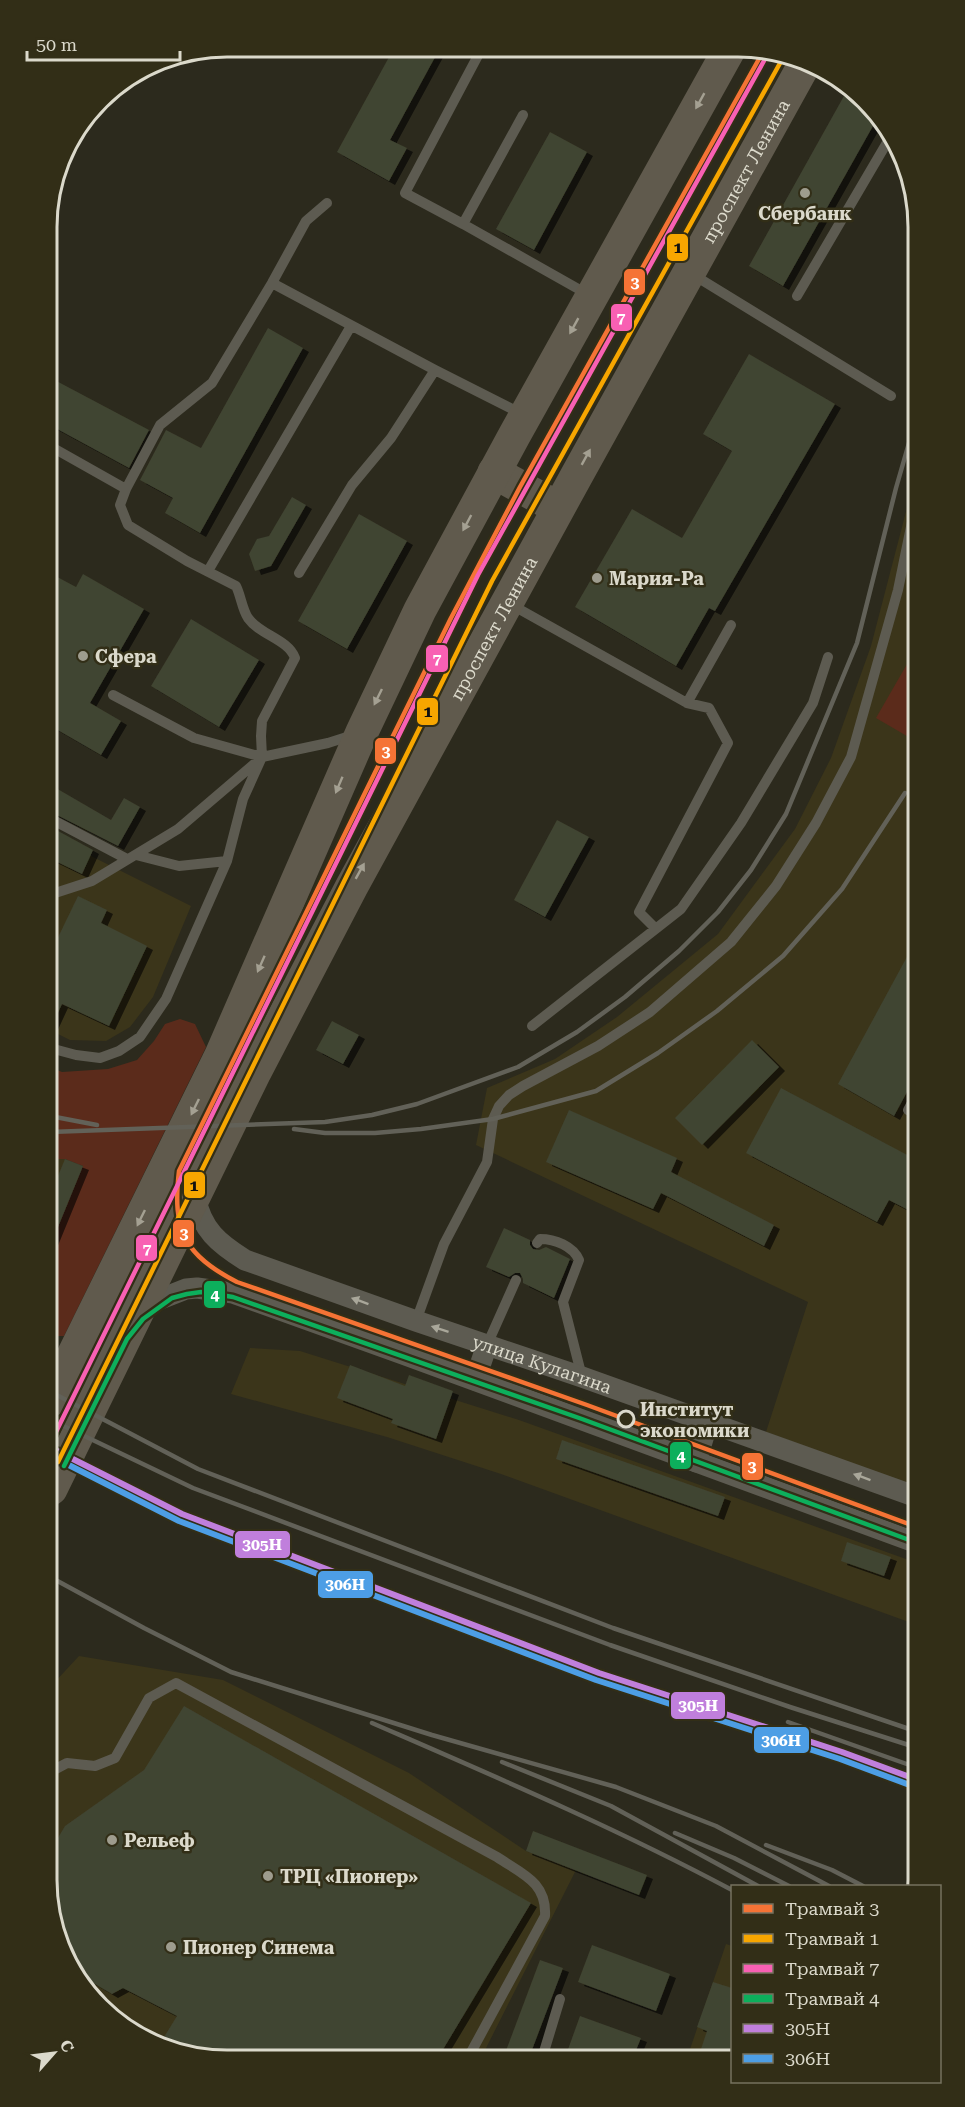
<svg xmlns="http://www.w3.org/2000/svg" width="965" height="2107" viewBox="0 0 965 2107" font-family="'Roboto Serif',serif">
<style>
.built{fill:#3b351a}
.green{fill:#5b2b1b}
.building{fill:#404431;filter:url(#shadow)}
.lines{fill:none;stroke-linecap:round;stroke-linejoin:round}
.lane{stroke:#5d5b51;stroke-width:10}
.street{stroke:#5d5b51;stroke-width:21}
.primary{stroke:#605a4d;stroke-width:33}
.rail{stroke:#626158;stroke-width:4.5}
.rail-1-casing{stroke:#322e17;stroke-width:10}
.rail-2-casing{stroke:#322e17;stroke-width:10}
.rail-1{stroke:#c07fdc;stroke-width:6}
.rail-2{stroke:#4d9ee5;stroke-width:6}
.tram-1-casing{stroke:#322e17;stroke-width:9}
.tram-2-casing{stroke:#322e17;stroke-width:9}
.tram-3-casing{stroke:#322e17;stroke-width:9}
.tram-4-casing{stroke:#322e17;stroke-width:9}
.tram-1{stroke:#f57335;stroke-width:4.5}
.tram-2{stroke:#f7a600;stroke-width:4.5}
.tram-3{stroke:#f860b3;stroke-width:4.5}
.tram-4{stroke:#0daf5c;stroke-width:4.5}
.oneway{fill:#a4a092}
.oneway2{fill:#a9a79a}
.poi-dot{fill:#9e9c8e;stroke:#322e17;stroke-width:2}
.stop-dot{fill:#322e17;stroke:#dbd9cb;stroke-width:3}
.labels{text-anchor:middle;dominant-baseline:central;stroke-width:5;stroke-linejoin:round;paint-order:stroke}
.street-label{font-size:18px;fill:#dbd9cb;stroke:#322e17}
.poi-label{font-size:18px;font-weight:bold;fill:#dbd9cb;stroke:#322e17;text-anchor:start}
.stop-label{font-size:18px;font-weight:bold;fill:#dbd9cb;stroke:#322e17;text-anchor:start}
.rim{fill:none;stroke:#dbd9cb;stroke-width:3}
.line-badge{stroke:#322e17;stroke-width:2}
.badge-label{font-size:16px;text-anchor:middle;font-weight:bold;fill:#fff}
.pale-badge-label{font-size:16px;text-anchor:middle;font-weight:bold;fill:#111}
</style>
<defs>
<filter id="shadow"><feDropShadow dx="6" dy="4" stdDeviation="0" flood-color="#0009"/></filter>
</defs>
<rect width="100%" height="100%" fill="#2c2a1d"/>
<path class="built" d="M913,489l4,999 -151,-56 42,-130 -332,-157 11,-57 68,-29 62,-42 101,-83 77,-105 36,-71 40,-112 37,-142z
M49,835l142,71 -38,91 -23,30 -24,14 -36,-1 -20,-10z
M50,1159h15l18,7 -33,79z
M250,1348l50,3 219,69 398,143v62l-416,-151 -114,-37 -156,-43z
M79,1656l144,24 186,93 117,78 50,19 -94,186 -290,1 -84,-42 -37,-45 -18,-43 -1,-242z
M726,1944l6,2v108l-44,1z"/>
<path class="green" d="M914,652v84l-2,3 -36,-21z
M180,1019l15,5 11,23 -142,289h-13l-1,-91 33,-79 -18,-7h-15v-92l12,5 46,-3 29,-9 17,-19 11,-17z"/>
<path class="building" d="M394,48h46l-50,92 17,8 -18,33 -52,-29z
M849,87l8,5 21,25 -95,169 -34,-20z
M550,132l37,20 -53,98 -38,-21z
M268,328l35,20 -103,185 -35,-20 8,-15 -33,-18 26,-50 35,18z
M749,354l86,50 -120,207 -6,-3 -33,58 -101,-59 57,-98 50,29 50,-87 -29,-17z
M47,376l102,54 -20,38 -81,-44z
M292,497l14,8 -35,61 -16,5 -6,-17 8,-15 12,-3z
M359,514l48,27 -60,108 -49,-28z
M48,572l28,15 7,-13 61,35 -54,94 31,18 -20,34 -52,-30z
M191,619l68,41 -40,67 -68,-41z
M49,784l62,36 13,-22 16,9 -22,39 -69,-35z
M557,820l32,17 -44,80 -31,-17z
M49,826l44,24 -11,24 -33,-16z
M78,896l29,14 -6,13 46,23 -38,80 -47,-22 -12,26 -1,-74z
M915,942v135l-21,39 -56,-32z
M332,1021l27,14 -16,29 -27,-14z
M752,1040l27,27 -77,78 -27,-27z
M781,1088l132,70 3,3v53l-27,-14 -12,22 -131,-69z
M569,1110l108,48 -6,14 103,53 -10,21 -103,-53 -8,16 -107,-47z
M65,1159l18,7 -32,78 -1,-49z
M504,1228l26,12v5l3,4 6,1 7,-3 24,12 -16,39 -31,-15v-4l-3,-6h-5l-6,4 -23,-10z
M350,1365l55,21 4,-11 44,16 -17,48 -45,-16 2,-4 -56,-21z
M562,1440l163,57 -7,19 -162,-57z
M847,1542l44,15 -7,19 -43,-15z
M184,1706l347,197 -92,153 -247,1 -31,-15 16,-26 -54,-28 -11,6 -41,-24 -18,-43 -1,-79 13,-22 79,-56z
M533,1831l114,44 -8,20 -113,-44z
M592,1945l78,29 -14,37 -78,-29z
M540,1960l23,8 -33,87 -26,1z
M713,1982l19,6v67h-33l8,-24 -10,-4z
M580,2016l61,22 -7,17h-68z"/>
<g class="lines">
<path class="lane" d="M523,115l-60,109 126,71
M463,224l-58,-31 77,-145
M692,274l199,122
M272,283l163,87 87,44
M797,296l95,-162
M48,445l78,44 -6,16 8,20 59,36 49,25c5,10 6,23 12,32 12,17 40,21 47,40l-33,63 -1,15 1,21 -19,42 -16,62 -61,138 -26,38 -21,14 -19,7 -24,-3 -26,-7
M126,489l34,-64 52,-42 60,-100 34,-62 21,-18
M208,571l143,-245
M299,573l53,-88 39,-47 44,-68
M510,604l177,99 44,-78
M113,695l81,43 68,19 66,-14 25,-8
M49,818l78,41
M136,855l43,11 48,-5
M49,895l43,-14 86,-52 82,-70
M655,928l-16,-16 89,-169 -19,-35 -22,-5
M532,1026l149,-117 60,-86 72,-120 15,-46
M908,1110l7,-13
M537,1243l3,-4c15,0 33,7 39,21l-16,42 19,75
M416,1321l28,-77 43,-82 6,-43 6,-13 10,-11 14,-9 75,-40 52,-34 81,-70 45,-56 40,-63 35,-66 47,-167 15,-73
M487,1345l29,-65
M52,1771l15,-8 28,3 20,-8 34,-60 27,-15 321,174c25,17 50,25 48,59l-76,140
M543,2055l17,-56"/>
<g class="street">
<path id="s1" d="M195,1197c7,33 23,46 50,63l171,61 166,56 335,120"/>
<path d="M141,1313l17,-13 28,-11 11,-1 36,5 170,61 514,189"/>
<path d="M475,1380l12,-35"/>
<path d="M696,1462l12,-40"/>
</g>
<g class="primary">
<path d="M494,472l64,36"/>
<path d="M51,1400l170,-345 141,-323 58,-122 94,-174 215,-386"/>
<path id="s2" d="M51,1489l204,-417 97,-186 226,-413 226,-408"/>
</g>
<path class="rail" d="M50,1116l47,9
M294,1129l31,4h50l46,-4 72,-10 103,-28 62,-38 59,-42 66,-55 59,-67 63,-96
M50,1132l275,-10 47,-7 45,-11 101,-37 59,-35 48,-35 54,-46 39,-39 33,-42 35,-56 71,-171 39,-155 17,-59
M51,1392l147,77 415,159 305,104
M51,1420l142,68 417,157 180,62 128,41
M52,1578l92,50 87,44 201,63 184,52 100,39 113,60
M788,1722l130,46
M372,1723c122,53 244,105 360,167
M502,1762l109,44 147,80
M675,1833l59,25 55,28
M766,1845l66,25 31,16"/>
<g class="rail-1-casing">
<path id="rail-1" d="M51,1448l131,66 417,159 243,79 76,28"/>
</g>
<g class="rail-2-casing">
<path id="rail-2" d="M51,1456l128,65 417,159 244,79 75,28"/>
</g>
<use href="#rail-1" class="rail-1"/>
<use href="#rail-2" class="rail-2"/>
<g class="tram-1-casing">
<path id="tram-1" d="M764,50l-244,437 -69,131 -272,553c-7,59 5,84 58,111l350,123 330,122"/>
</g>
<g class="tram-2-casing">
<path id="tram-2" d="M58,1462l434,-881 292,-525"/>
</g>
<g class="tram-3-casing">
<path id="tram-3" d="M51,1442l427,-867 292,-525"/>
</g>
<g class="tram-4-casing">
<path id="tram-4" d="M64,1466l63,-127 16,-20 29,-21 15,-4 14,-2 32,5 349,122 330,122"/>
</g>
<use href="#tram-1" class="tram-1"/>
<use href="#tram-2" class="tram-2"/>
<use href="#tram-3" class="tram-3"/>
<use href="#tram-4" class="tram-4"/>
</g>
<defs><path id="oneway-solid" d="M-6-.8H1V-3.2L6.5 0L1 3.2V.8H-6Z" transform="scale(1.5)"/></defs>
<g class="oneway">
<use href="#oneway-solid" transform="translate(700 101) rotate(119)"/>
<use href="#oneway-solid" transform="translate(574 326) rotate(119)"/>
<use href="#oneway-solid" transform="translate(586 457) rotate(-61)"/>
<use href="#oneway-solid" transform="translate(467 523) rotate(118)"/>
<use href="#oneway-solid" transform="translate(378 697) rotate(116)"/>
<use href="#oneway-solid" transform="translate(339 785) rotate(113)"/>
<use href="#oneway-solid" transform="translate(360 871) rotate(-61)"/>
<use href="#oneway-solid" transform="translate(261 964) rotate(114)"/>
<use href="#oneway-solid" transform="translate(195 1107) rotate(116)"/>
<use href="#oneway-solid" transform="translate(141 1218) rotate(116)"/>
</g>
<g class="oneway2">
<use href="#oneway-solid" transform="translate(360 1301) rotate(-160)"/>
<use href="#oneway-solid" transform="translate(440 1329) rotate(-162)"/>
<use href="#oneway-solid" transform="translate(862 1477) rotate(-160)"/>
</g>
<g class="poi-dot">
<circle cx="805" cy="193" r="6"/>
<circle cx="597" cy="578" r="6"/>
<circle cx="83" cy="656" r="6"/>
<circle cx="112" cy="1840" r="6"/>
<circle cx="268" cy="1876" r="6"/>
<circle cx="171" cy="1947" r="6"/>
</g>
<circle class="stop-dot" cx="626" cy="1419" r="8"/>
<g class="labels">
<g class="street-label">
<text stroke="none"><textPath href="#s2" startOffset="1490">проспект Ленина</textPath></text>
<text stroke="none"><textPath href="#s2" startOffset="968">проспект Ленина</textPath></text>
<text stroke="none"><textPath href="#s1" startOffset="398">улица Кулагина</textPath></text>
</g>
<g class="poi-label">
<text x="805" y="213" text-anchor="middle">Сбербанк</text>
<text x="609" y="578">Мария-Ра</text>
<text x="95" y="656">Сфера</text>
<text x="124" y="1840">Рельеф</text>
<text x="280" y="1876">ТРЦ «Пионер»</text>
<text x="183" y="1947">Пионер Синема</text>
</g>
<g class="stop-label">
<text x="640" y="1409">Институт<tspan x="640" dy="21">экономики</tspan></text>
</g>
</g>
<path d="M0 0H965V2107H0ZM227 57H738A170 170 0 0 1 908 227V1880A170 170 0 0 1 738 2050H227A170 170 0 0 1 57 1880V227A170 170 0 0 1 227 57Z" fill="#322e17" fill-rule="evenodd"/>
<path class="rim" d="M227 57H738A170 170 0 0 1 908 227V1880A170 170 0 0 1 738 2050H227A170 170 0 0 1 57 1880V227A170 170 0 0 1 227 57Z"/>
<g class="line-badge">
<rect x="666" y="233" width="23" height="29" rx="6" fill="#f7a600"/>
<rect x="623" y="268" width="23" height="28" rx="6" fill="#f57335"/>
<rect x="610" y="303" width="23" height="29" rx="6" fill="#f860b3"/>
<rect x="425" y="644" width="24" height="29" rx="6" fill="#f860b3"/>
<rect x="416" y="697" width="23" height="29" rx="6" fill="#f7a600"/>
<rect x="374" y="737" width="23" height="28" rx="6" fill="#f57335"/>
<rect x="183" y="1171" width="23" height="28" rx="6" fill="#f7a600"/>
<rect x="172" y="1219" width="23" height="29" rx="6" fill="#f57335"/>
<rect x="135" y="1234" width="23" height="28" rx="6" fill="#f860b3"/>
<rect x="203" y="1280" width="23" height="29" rx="6" fill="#0daf5c"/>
<rect x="669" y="1441" width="23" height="29" rx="6" fill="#0daf5c"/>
<rect x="741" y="1452" width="23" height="29" rx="6" fill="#f57335"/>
<rect x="234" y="1530" width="57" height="29" rx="6" fill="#c07fdc"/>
<rect x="317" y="1570" width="57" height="29" rx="6" fill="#4d9ee5"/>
<rect x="670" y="1691" width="56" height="29" rx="6" fill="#c07fdc"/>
<rect x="753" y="1726" width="57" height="28" rx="6" fill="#4d9ee5"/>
</g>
<g class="badge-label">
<text x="635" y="288">3</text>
<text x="621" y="323">7</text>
<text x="437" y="664">7</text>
<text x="386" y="757">3</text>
<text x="184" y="1239">3</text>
<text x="147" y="1254">7</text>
<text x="215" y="1300">4</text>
<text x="681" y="1461">4</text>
<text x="752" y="1472">3</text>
<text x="262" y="1550">305Н</text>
<text x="345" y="1590">306Н</text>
<text x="698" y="1711">305Н</text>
<text x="781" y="1746">306Н</text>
</g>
<g class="pale-badge-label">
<text x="678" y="253">1</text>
<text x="428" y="717">1</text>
<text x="194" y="1191">1</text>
</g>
<rect x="731" y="1885" width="210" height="198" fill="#322e17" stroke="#76725f" stroke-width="1.5"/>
<rect x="743" y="1904" width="30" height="9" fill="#f57335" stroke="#76725f" stroke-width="1.5"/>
<text x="785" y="1915" font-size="18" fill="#dbd9cb">Трамвай 3</text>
<rect x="743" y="1934" width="30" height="9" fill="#f7a600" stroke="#76725f" stroke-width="1.5"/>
<text x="785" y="1945" font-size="18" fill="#dbd9cb">Трамвай 1</text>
<rect x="743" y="1964" width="30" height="9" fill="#f860b3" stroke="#76725f" stroke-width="1.5"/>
<text x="785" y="1975" font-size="18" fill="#dbd9cb">Трамвай 7</text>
<rect x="743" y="1994" width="30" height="9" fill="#0daf5c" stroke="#76725f" stroke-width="1.5"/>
<text x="785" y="2005" font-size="18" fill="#dbd9cb">Трамвай 4</text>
<rect x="743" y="2024" width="30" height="9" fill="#c07fdc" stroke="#76725f" stroke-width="1.5"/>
<text x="785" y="2035" font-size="18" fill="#dbd9cb">305Н</text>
<rect x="743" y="2054" width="30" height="9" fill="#4d9ee5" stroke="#76725f" stroke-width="1.5"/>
<text x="785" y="2065" font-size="18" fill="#dbd9cb">306Н</text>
<g transform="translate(54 2053) rotate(62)" stroke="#322e17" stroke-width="4.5" paint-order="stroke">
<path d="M0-4.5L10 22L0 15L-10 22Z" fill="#dbd9cb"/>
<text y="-9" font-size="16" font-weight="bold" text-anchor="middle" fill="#dbd9cb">С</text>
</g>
<path d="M27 51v9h153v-9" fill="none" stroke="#dbd9cb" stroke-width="3"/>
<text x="36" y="51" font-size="18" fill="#dbd9cb" stroke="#322e17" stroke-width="4.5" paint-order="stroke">50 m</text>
</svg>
